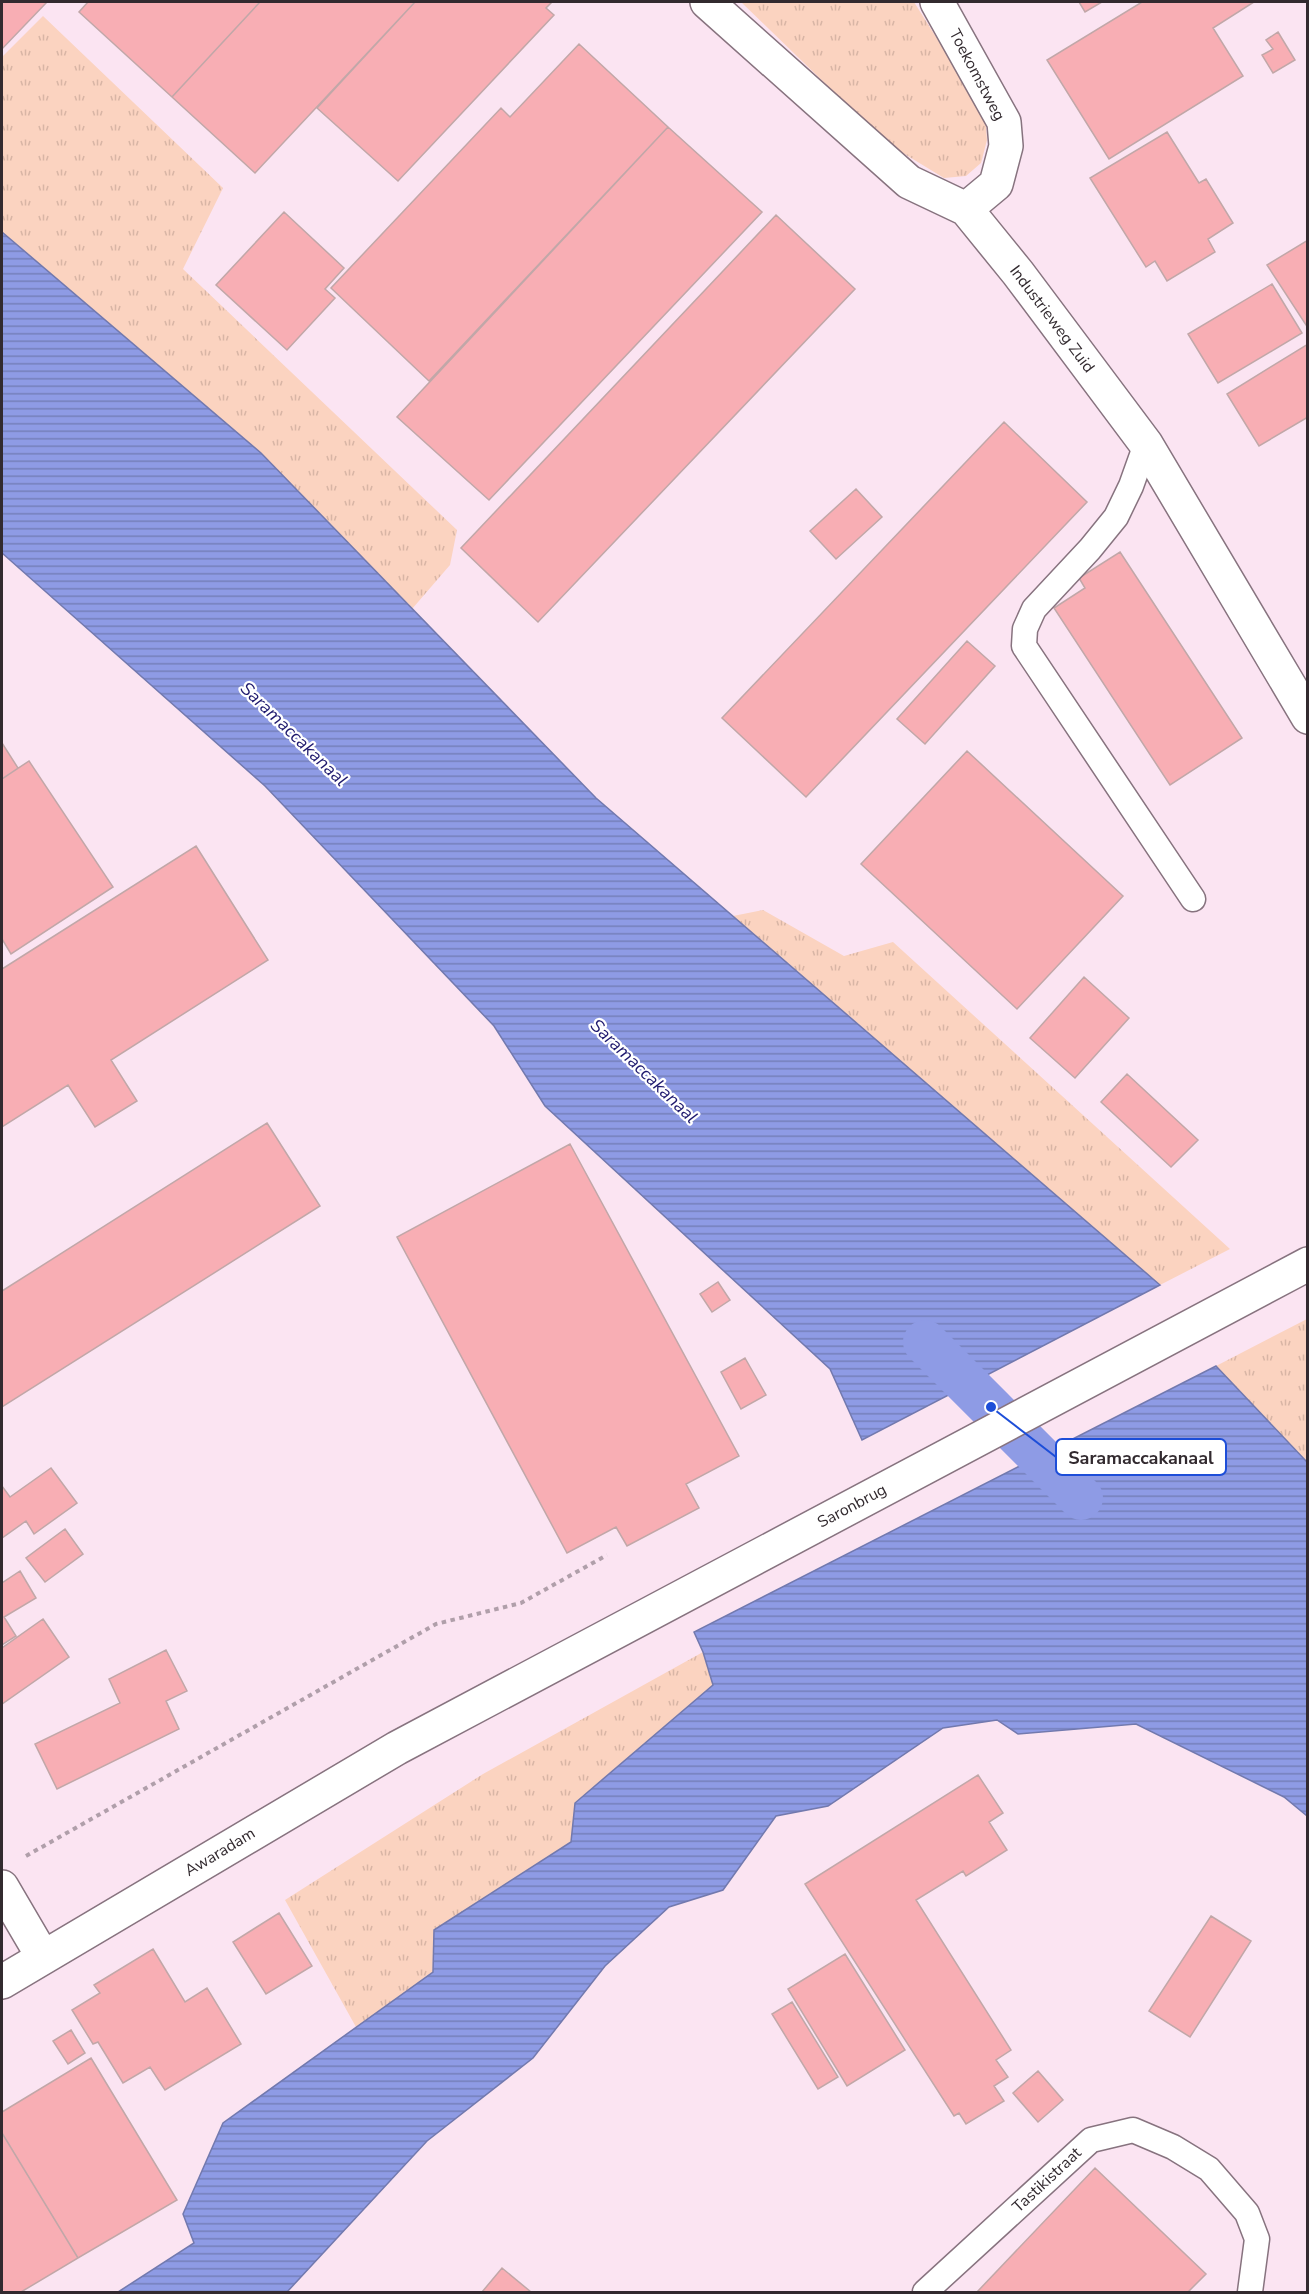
<svg xmlns="http://www.w3.org/2000/svg" width="1309" height="2294" viewBox="0 0 1309 2294" font-family="'Nunito Sans',sans-serif">
<style>
.grass{fill:url(#grass-tufts)}
.water{fill:url(#water-rules);stroke:#7279ae;stroke-width:1.5}
.lines{fill:none;stroke-linecap:round;stroke-linejoin:round}
.canal{stroke:#8e9be5;stroke-width:44}
.building{fill:#f8aeb4;stroke:#c1a7a8;stroke-width:1.5}
.lane-casing{stroke:#87737f;stroke-width:27}
.street-casing{stroke:#87737f;stroke-width:36}
.secondary-casing{stroke:#87737f;stroke-width:36}
.path{stroke:#b09faa;stroke-width:4;stroke-dasharray:4.5 4.5;stroke-linecap:butt}
.lane{stroke:#fff;stroke-width:24}
.street{stroke:#fff;stroke-width:33}
.secondary{stroke:#fff;stroke-width:33}
.labels{text-anchor:middle;dominant-baseline:central;stroke-width:4.5;stroke-linejoin:round;paint-order:stroke}
.street-label{font-size:16px;fill:#322a2f;stroke:#fff}
.water-label{font-size:18px;font-style:italic;fill:#1d186d;stroke:#fff}
.leader{fill:none;stroke:#1d4ed8;stroke-width:2}
.callout-dot{fill:#1d4ed8;stroke:#fff;stroke-width:2}
.callout{fill:#fff;stroke:#1d4ed8;stroke-width:2}
.callout-label{font-size:18px;text-anchor:middle;font-weight:bold;fill:#322a2f}
</style>
<defs>
<pattern id="grass-tufts" width="24" height="20" patternUnits="userSpaceOnUse" patternTransform="scale(1.5)"><rect width="24" height="20" fill="#fbd3c0"/><path d="M3 7l-1-3M5 7V3M7 7l1-3M15 17l-1-3M17 17v-4M19 17l1-3" fill="none" stroke="#d8b5a5"/></pattern>
<pattern id="water-rules" width="6" height="5" patternUnits="userSpaceOnUse" patternTransform="scale(1.5)"><rect width="6" height="5" fill="#8e9be5"/><path d="M0 2.5h6" fill="none" stroke="#757fba"/></pattern>
</defs>
<rect width="100%" height="100%" fill="#fbe4f2"/>
<path class="grass" d="M741,2h173l71,113 2,25 -6,23 -15,13 -22,2 -51,-31 -25,-22z
M43,16l180,172 -40,81 274,261 -7,35 -38,44 -151,-156 -259,-221v-175z
M763,910l81,46 49,-14 337,307 -70,36 -427,-369z
M1307,1319v143l-91,-96z
M703,1652l11,33 -139,118 -3,39 -137,88 -2,42 -77,55 -71,-127 198,-126z"/>
<path class="water" d="M2,232l259,221 335,345 564,487 -298,155 -32,-71 -285,-263 -51,-80 -229,-240 -263,-233z
M1216,1366l91,96v354l-23,-19 -148,-73 -118,10 -21,-14 -54,8 -115,78 -52,10 -53,74 -54,17 -64,59 -72,92 -106,83 -140,151h-169l76,-49 -11,-29 40,-91 210,-151 1,-42 137,-88 4,-39 138,-118 -10,-33 -9,-20z"/>
<g class="lines">
<path class="canal" d="M925,1342l156,156"/>
</g>
<path class="building" d="M2,2h45l-45,47z
M88,2h172l-88,95 -93,-85z
M260,2h155l-160,171 -83,-76z
M415,2h137l-6,6 8,7 -156,166 -81,-73z
M1079,2h23l-17,10z
M1142,2h112l-41,26 30,48 -134,83 -62,-99z
M1278,32l17,28 -22,13 -11,-18 11,-6 -7,-9z
M579,44l89,83 -239,254 -98,-93 170,-180 9,9z
M668,127l94,85 -273,288 -92,-83z
M1167,132l32,51 7,-4 27,44 -25,16 7,13 -48,29 -12,-20 -9,6 -56,-89z
M284,212l60,56 -19,21 10,9 -48,52 -71,-65z
M776,215l79,74 -317,333 -77,-74z
M1308,240v88l-41,-63z
M1272,284l30,49 -84,50 -30,-49z
M1308,344v73l-49,29 -32,-52z
M1004,422l83,80 -281,295 -84,-79z
M856,489l26,28 -46,42 -26,-28z
M1120,552l122,186 -72,47 -116,-177 31,-20 -6,-10z
M967,641l28,25 -70,78 -28,-25z
M2,743l16,25 -16,11z
M967,751l156,145 -106,113 -156,-145z
M29,761l84,126 -102,67 -9,-15v-160z
M196,846l72,114 -157,100 26,41 -42,26 -27,-42 -66,42v-158z
M1084,977l45,41 -54,60 -45,-40z
M1127,1074l71,66 -27,27 -70,-65z
M267,1123l53,83 -318,201v-116z
M570,1144l169,312 -53,28 13,24 -72,38 -11,-19 -49,26 -170,-316z
M718,1282l12,18 -18,12 -12,-18z
M745,1358l21,37 -25,14 -20,-37z
M51,1468l26,35 -43,31 -8,-13 -24,17v-52l8,11z
M65,1529l18,25 -38,28 -19,-24z
M20,1571l16,27 -32,19 12,19 -14,9v-62z
M43,1619l26,38 -67,47v-56z
M166,1650l21,41 -21,10 13,28 -122,60 -22,-45 85,-41 -11,-24z
M978,1775l25,38 -14,9 18,28 -41,26 -3,-5 -47,29 95,150 -15,10 12,17 -14,9 10,15 -38,23 -7,-11 -5,3 -149,-232z
M279,1913l33,53 -46,28 -33,-52z
M1211,1916l40,25 -61,96 -41,-26z
M153,1949l32,53 22,-14 34,56 -76,46 -15,-23 -27,16 -25,-41 -5,2 -21,-34 28,-17 -6,-8z
M845,1954l60,96 -58,36 -59,-97z
M792,2002l46,75 -20,12 -46,-75z
M71,2030l14,23 -17,11 -15,-23z
M91,2058l86,142 -99,58 -76,-125v-21z
M1038,2071l25,29 -25,22 -25,-29z
M2,2133l76,125 -57,34h-19z
M1095,2168l111,106 -18,18h-211z
M502,2268l29,24h-49z"/>
<g class="lines">
<g class="lane-casing">
<path id="lane" d="M1146,444l-15,42 -15,31 -26,32 -56,60 -9,20 -1,17 169,253
M925,2292l166,-152 42,-10 40,17 36,22 38,44 10,26 -7,53"/>
</g>
<g class="street-casing">
<path id="street" d="M707,2l202,180 57,27 52,64 128,171 162,273
M937,2l67,120 2,24 -10,38 -30,25
M2,1887l41,70"/>
</g>
<g class="secondary-casing">
<path id="secondary" d="M2,1982l395,-234 911,-484"/>
</g>
<path class="path" d="M26,1856l410,-232 85,-21 86,-48"/>
<use href="#lane" class="lane"/>
<use href="#street" class="street"/>
<use href="#secondary" class="secondary"/>
</g>
<g class="labels">
<g class="street-label">
<text transform="translate(977 75) rotate(62)">Toekomstweg</text>
<text transform="translate(1052 319) rotate(53)">Industrieweg Zuid</text>
<text transform="translate(852 1506) rotate(-28)">Saronbrug</text>
<text transform="translate(220 1852) rotate(-31)">Awaradam</text>
<text transform="translate(1047 2180) rotate(-43)">Tastikistraat</text>
</g>
<g class="water-label">
<text transform="translate(294 734) rotate(44)">Saramaccakanaal</text>
<text transform="translate(644 1071) rotate(44)">Saramaccakanaal</text>
</g>
</g>
<path class="leader" d="M991 1407L1056 1457"/>
<circle class="callout-dot" cx="991" cy="1407" r="6"/>
<rect class="callout" x="1056" y="1439" width="170" height="36" rx="6"/>
<g class="callout-label">
<text x="1141" y="1464">Saramaccakanaal</text>
</g>
<rect width="1309" height="2294" fill="none" stroke="#322a2f" stroke-width="6"/>
</svg>
